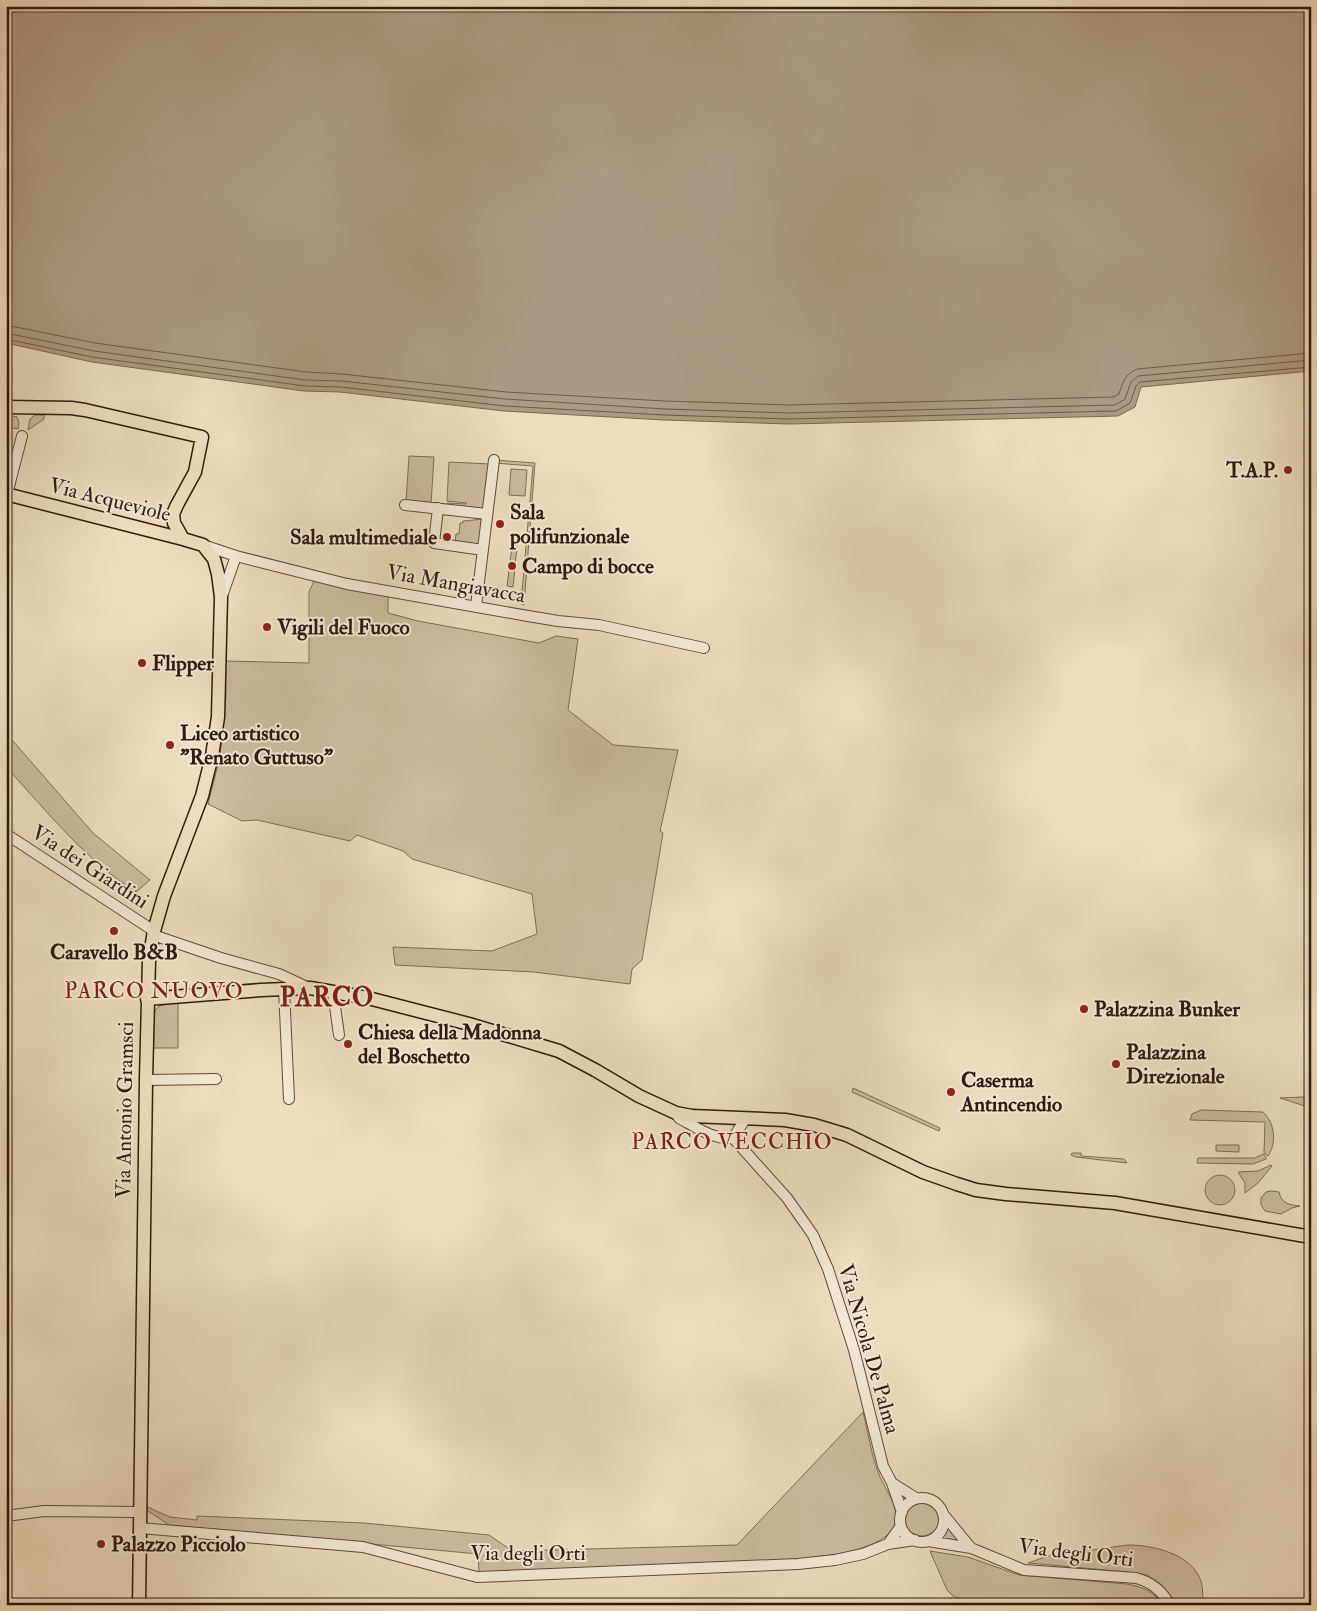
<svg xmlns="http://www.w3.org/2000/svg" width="1317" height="1611" viewBox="0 0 1317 1611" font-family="'IM FELL Double Pica',serif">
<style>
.green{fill:#cdbba0;stroke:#806a57}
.water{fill:#ad9982;stroke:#7c6554}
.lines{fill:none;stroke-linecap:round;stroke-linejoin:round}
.shore{stroke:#705848;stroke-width:1}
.minor-casing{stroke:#61493a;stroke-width:12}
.major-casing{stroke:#32180e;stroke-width:15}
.minor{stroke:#f3e8d5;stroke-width:10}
.major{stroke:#eddcbe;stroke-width:12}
.poi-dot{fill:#8f2418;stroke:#f3e8d5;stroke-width:2}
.labels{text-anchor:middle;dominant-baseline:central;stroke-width:4;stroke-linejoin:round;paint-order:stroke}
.poi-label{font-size:21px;font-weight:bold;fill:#32180e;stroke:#f3e8d5;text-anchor:start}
.street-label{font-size:21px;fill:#32180e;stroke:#f3e8d5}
.neighbourhood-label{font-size:22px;letter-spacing:1px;fill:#7a1f14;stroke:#f3e8d5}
.district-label{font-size:26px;font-weight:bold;letter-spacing:1px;fill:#7a1f14;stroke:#f3e8d5}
</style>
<rect width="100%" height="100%" fill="#eddcbe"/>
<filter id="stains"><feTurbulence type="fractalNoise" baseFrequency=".004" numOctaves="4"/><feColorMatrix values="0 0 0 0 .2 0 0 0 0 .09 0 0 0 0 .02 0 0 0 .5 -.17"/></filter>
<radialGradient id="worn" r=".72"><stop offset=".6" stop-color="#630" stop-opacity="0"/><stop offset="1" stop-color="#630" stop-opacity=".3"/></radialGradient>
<path class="green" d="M9,415l8,2 2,5 -1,7 -11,-2z
M35,415h9v4l-16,11 2,-11z
M409,456l25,1 -3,47 -25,-2z
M494,460l41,3 -11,142 -3,-1 12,-138 -39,-3z
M449,462l41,2 -4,47 -40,-4 1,-4 19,1 1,-1 -20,-2z
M511,469l16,1 -2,26 -16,-1z
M484,519l-3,28 -26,-4 1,-9h3l1,-11h3v-2z
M512,546l5,1 -4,40 -6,-1z
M314,581l74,15v17l30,8 121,22 17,-7 22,3 -10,71 45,35 65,5 -18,81 3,2 -21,127 -10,9 -2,15 -96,-12 -139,-7 -2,-18 99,4 45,-17 -5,-40 -120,-35 -9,-8 -46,-16 -7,6 -93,-21 -15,1 -34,-17 12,-47 6,-61 -1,-35 84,2v-71z
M6,733l87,100 57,47 -14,12c-51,-32 -89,-81 -130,-125z
M178,1001v47h-26v-33l7,-9z
M853,1088l87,40 -1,3 -87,-39z
M1302,1097l9,1v10l-31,-10z
M1201,1110l62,2c12,11 14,31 5,44l-4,-3 1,-31 -75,-2 2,-6z
M1216,1145h23v7l-23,-1z
M1072,1153h9v3l43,3 3,4 -51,-6 -5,-2z
M1263,1154l3,3v2l-13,5 -56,-1 1,-5h57z
M1271,1165l1,1 -14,17 -13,10v-10l-7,-11 20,-1z
M1205 1190a15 15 0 1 1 30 0a15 15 0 1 1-30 0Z
M1271,1191l8,1c2,11 10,13 21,14l-8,2 -11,6 -16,-3 -4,-6v-7l5,-6z
M863,1412c5,20 8,41 15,60 5,14 17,28 18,43 4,35 -73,41 -97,44l-320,15 -1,-20 -309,-29 -24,-16v-3l25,11 27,3v-4l167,7 125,12 16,11 10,5 222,-6z
M905 1519a17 17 0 1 1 34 0a17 17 0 1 1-34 0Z
M947,1526l19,18 -30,-4 7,-6z
M1128,1545c25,0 64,9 73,36 2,8 2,16 2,24h-29l-12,-20 -15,-10 -19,-3 -100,-9 20,-7z
M930,1551l38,6 51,18 108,9c16,3 26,7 36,21h-190l-20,-9 -6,-6z"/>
<path class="water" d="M6,6h1305v365l-170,16 -6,20 -17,9 -329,8 -125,-4 -160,-9 -164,-19 -36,-1 -212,-29 -86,-19z"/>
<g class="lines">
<path class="shore" d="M6,325l89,18 211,29 36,2 164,18 159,9 124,4 324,-8 6,-3c4,-12 6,-20 18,-25l174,-16
M6,333l88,18 211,29 37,1 163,18 160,10 124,4 326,-8 10,-6 6,-17 7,-6 173,-16
M6,339l86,18 213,29 36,1 164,19 159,9 125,4 327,-8 14,-8 6,-17 4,-4 171,-15"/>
<g class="minor-casing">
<path id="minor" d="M7,494l15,-58
M405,505l82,9
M438,508l-4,35 49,7
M203,545l33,11 111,28 181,32 30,5 41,4 105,23
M222,596l14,-40
M476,606l18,-146
M6,834l148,97
M153,935l68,23 58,16 30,14
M284,989l5,110
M333,992l6,43
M146,1080l70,-1
M676,1113l3,5c17,9 34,22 54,20l54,60 26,37 15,34 26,81 29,116 9,17 10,29
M733,1138l13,-20
M892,1483l24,15
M900 1520a22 22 0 1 1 44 0a22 22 0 1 1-44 0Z
M943,1514l28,34
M6,1516l38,-5 96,1
M140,1528l223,19 114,30 321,-13 37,-4 28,-6 25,-10 27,-4
M928,1541l43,7 53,22 112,8c16,4 26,13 34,27
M888,1544l13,-18"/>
</g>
<g class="major-casing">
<path id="major" d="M6,407l65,1 14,2 117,27 -7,35 -18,33 -4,9 1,9 9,16
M6,494l177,45 20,6 11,14 4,15 3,23 -3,120 -6,39 -10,40 -38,100 -10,35 -5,29 -3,120 -7,525
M147,999l114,-9 49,-2 58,10 101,26 90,27 36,19 44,26 37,17 16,3 93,4 29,5 33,10 76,37 34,12 19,6 30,4 109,9 196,34"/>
</g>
<use href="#minor" class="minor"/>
<use href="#major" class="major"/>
</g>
<g class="poi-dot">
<circle cx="1288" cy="470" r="5"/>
<circle cx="500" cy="524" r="5"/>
<circle cx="447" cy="537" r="5"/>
<circle cx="512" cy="566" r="5"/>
<circle cx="267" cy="627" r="5"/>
<circle cx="142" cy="663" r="5"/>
<circle cx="170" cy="745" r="5"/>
<circle cx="114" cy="931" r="5"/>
<circle cx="1084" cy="1009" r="5"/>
<circle cx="348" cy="1044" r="5"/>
<circle cx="1116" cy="1064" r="5"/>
<circle cx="951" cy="1092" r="5"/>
<circle cx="101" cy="1544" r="5"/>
</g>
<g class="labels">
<g class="poi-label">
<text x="1278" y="470" text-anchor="end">T.A.P.</text>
<text x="510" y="512">Sala<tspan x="510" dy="24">polifunzionale</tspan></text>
<text x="437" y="537" text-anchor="end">Sala multimediale</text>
<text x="522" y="566">Campo di bocce</text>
<text x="277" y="627">Vigili del Fuoco</text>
<text x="152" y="663">Flipper</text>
<text x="180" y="733">Liceo artistico<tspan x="180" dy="24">"Renato Guttuso"</tspan></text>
<text x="114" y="952" text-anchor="middle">Caravello B&amp;B</text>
<text x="1094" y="1009">Palazzina Bunker</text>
<text x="358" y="1032">Chiesa della Madonna<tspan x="358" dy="24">del Boschetto</tspan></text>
<text x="1126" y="1052">Palazzina<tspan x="1126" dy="24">Direzionale</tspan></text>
<text x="961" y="1080">Caserma<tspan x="961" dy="24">Antincendio</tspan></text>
<text x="111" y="1544">Palazzo Picciolo</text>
</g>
<g class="street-label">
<text transform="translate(110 500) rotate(14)">Via Acqueviole</text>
<text transform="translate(456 584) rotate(10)">Via Mangiavacca</text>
<text transform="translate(90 867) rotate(33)">Via dei Giardini</text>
<text transform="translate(125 1110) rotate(-89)">Via Antonio Gramsci</text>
<text transform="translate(869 1349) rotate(74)">Via Nicola De Palma</text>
<text x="528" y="1553">Via degli Orti</text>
<text transform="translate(1076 1553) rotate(7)">Via degli Orti</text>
</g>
<g class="neighbourhood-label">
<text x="154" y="991">PARCO NUOVO</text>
<text x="732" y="1142">PARCO VECCHIO</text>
</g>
<g class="district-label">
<text x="327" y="998">PARCO</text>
</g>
</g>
<rect width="1317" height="1611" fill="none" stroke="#eddcbe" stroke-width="25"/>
<rect x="8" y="8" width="1302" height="1596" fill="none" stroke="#32180e" stroke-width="2.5"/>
<rect x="12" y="12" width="1292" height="1586" fill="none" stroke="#32180e"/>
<rect width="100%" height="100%" filter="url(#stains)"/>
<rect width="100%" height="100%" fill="url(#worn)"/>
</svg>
